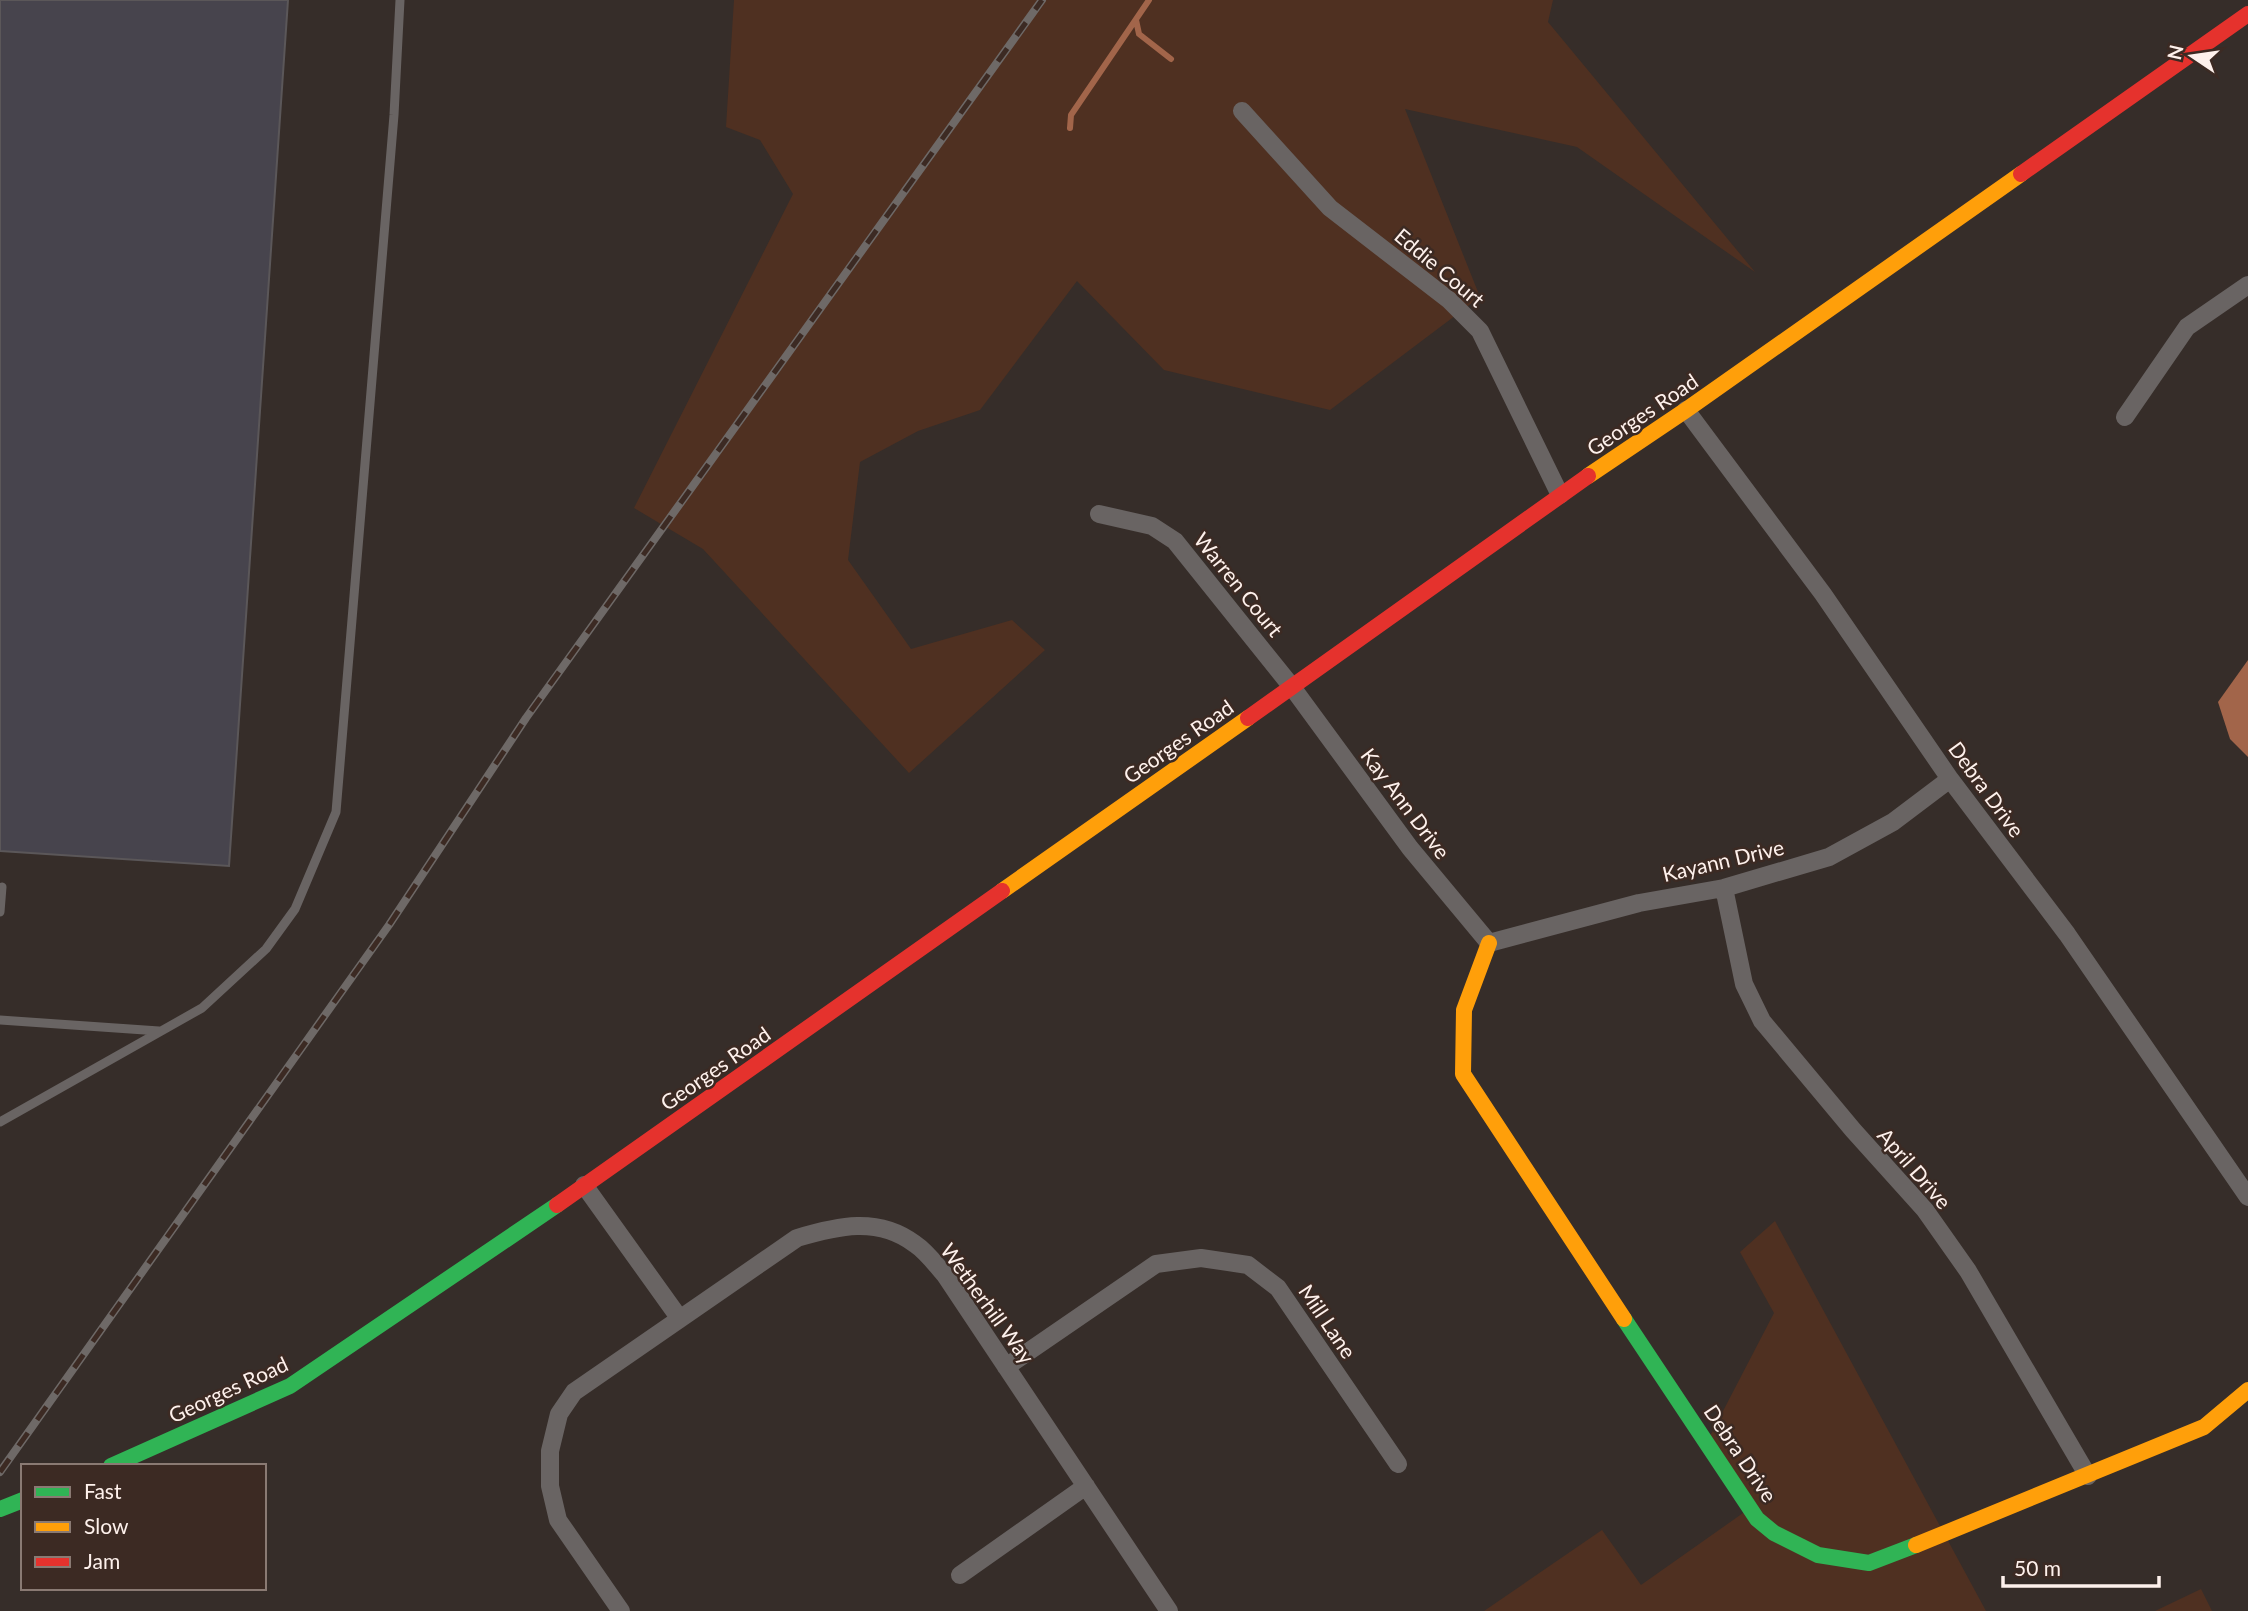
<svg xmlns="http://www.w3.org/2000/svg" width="2248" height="1611" viewBox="0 0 2248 1611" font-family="Lato,sans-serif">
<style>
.green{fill:#4f3021}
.water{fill:#a2654a}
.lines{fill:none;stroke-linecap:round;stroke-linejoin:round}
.stream{stroke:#a2654a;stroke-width:6}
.building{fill:#47444d;stroke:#5b5759;stroke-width:2}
.lane{stroke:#696463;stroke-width:9}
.street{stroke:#696463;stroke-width:18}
.fast{stroke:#30b455;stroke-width:16}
.slow{stroke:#ff9f0a;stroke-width:16}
.jam{stroke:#e5322d;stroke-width:16}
.rail-casing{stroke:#6e6967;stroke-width:8}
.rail{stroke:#3c2a23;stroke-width:5;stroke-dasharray:16;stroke-linecap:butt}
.labels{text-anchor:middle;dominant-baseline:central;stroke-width:5;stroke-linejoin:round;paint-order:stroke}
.street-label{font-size:21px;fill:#fef1ec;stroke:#3c2a23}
</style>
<rect width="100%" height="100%" fill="#362d29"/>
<path class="green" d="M734,0h819l-5,22 207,250 -178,-125 -172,-38 75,188 -150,113 -166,-40 -87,-89 -97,129 -62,21 -58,31 -12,98 63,89 101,-29 33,30 -136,123 -206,-224 -69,-41 159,-314 -33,-54 -34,-13z
M1775,1221l211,390h-502l118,-81 39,55 112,-79 -44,-68 65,-125 -34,-61z
M2201,1589l11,22h-57z"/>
<path class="water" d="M2248,660v97l-18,-18 -12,-37z"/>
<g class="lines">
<path class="stream" d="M1136,20l3,14 32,25
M1070,128l1,-13 78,-115"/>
</g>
<path class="building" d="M0,0h288l-59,866 -229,-15z"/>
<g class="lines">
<path class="lane" d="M0,912l2,-25
M0,1020l159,11
M0,1122l202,-114 64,-59 29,-40 41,-97 58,-697 6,-115"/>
<path class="street" d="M1242,111l88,97 119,92 31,31 80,164
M1686,410l137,184 127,185 117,155 181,263
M2125,417l62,-90 61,-42
M1099,514l53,12 23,15 117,146 118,161 79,95 150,-40 85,-15 105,-31 64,-35 57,-43
M1724,888l20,96 18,37 91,109 72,80 43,61 120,205
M584,1185l96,134
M1006,1367l150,-103 45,-6 47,7 30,23 120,176
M960,1575l126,-89
M621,1611l-63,-91 -8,-34v-35l9,-37 15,-22 223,-154c40,-12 81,-22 118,6 12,8 21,21 30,31l224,336"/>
<path class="fast" d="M1624,1319l133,200 17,14 44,22 51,8 47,-18
M111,1466l179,-80 267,-181
M0,1509l23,-9"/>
<path class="slow" d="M1588,476l98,-66 335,-236
M1002,891l246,-173
M1489,943l-25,67 -1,64 161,245
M1916,1545l288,-118 44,-37"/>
<path class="jam" d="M2021,174l227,-160
M1248,718l340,-242
M557,1205l445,-314"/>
<g class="rail-casing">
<path id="rail" d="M0,1472l389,-547 137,-207 516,-718"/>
</g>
<use href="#rail" class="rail"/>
</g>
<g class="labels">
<g class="street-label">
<text transform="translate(1440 267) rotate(40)">Eddie Court</text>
<text transform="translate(1642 414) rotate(-34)">Georges Road</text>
<text transform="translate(1239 584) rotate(51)">Warren Court</text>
<text transform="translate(1178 741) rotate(-35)">Georges Road</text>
<text transform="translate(1987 789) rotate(54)">Debra Drive</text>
<text transform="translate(1406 803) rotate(53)">Kay Ann Drive</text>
<text transform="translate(1723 860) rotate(-13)">Kayann Drive</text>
<text transform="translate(715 1068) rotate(-35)">Georges Road</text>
<text transform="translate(1915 1168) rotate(49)">April Drive</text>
<text transform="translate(988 1303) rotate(54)">Wetherhill Way</text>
<text transform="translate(1328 1321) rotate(56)">Mill Lane</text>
<text transform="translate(228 1389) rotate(-25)">Georges Road</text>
<text transform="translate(1741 1453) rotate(56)">Debra Drive</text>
</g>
</g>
<rect x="21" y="1464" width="245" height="126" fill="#3c2a23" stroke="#8a7a73" stroke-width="2"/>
<rect x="35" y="1487" width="35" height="10" fill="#30b455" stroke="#8a7a73" stroke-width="2"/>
<text x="84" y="1499" font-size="21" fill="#fef1ec">Fast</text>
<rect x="35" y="1522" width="35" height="10" fill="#ff9f0a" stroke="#8a7a73" stroke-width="2"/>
<text x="84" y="1534" font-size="21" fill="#fef1ec">Slow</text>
<rect x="35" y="1557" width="35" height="10" fill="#e5322d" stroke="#8a7a73" stroke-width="2"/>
<text x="84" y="1569" font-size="21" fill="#fef1ec">Jam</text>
<g transform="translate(2192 56) rotate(283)" stroke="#3c2a23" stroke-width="5" paint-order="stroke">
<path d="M0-5L12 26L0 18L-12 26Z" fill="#fef1ec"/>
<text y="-10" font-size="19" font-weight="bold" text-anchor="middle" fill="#fef1ec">N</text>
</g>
<path d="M2003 1576v10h156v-10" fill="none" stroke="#fef1ec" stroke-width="3.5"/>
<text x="2014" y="1576" font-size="21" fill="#fef1ec" stroke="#3c2a23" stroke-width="5" paint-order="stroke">50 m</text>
</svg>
